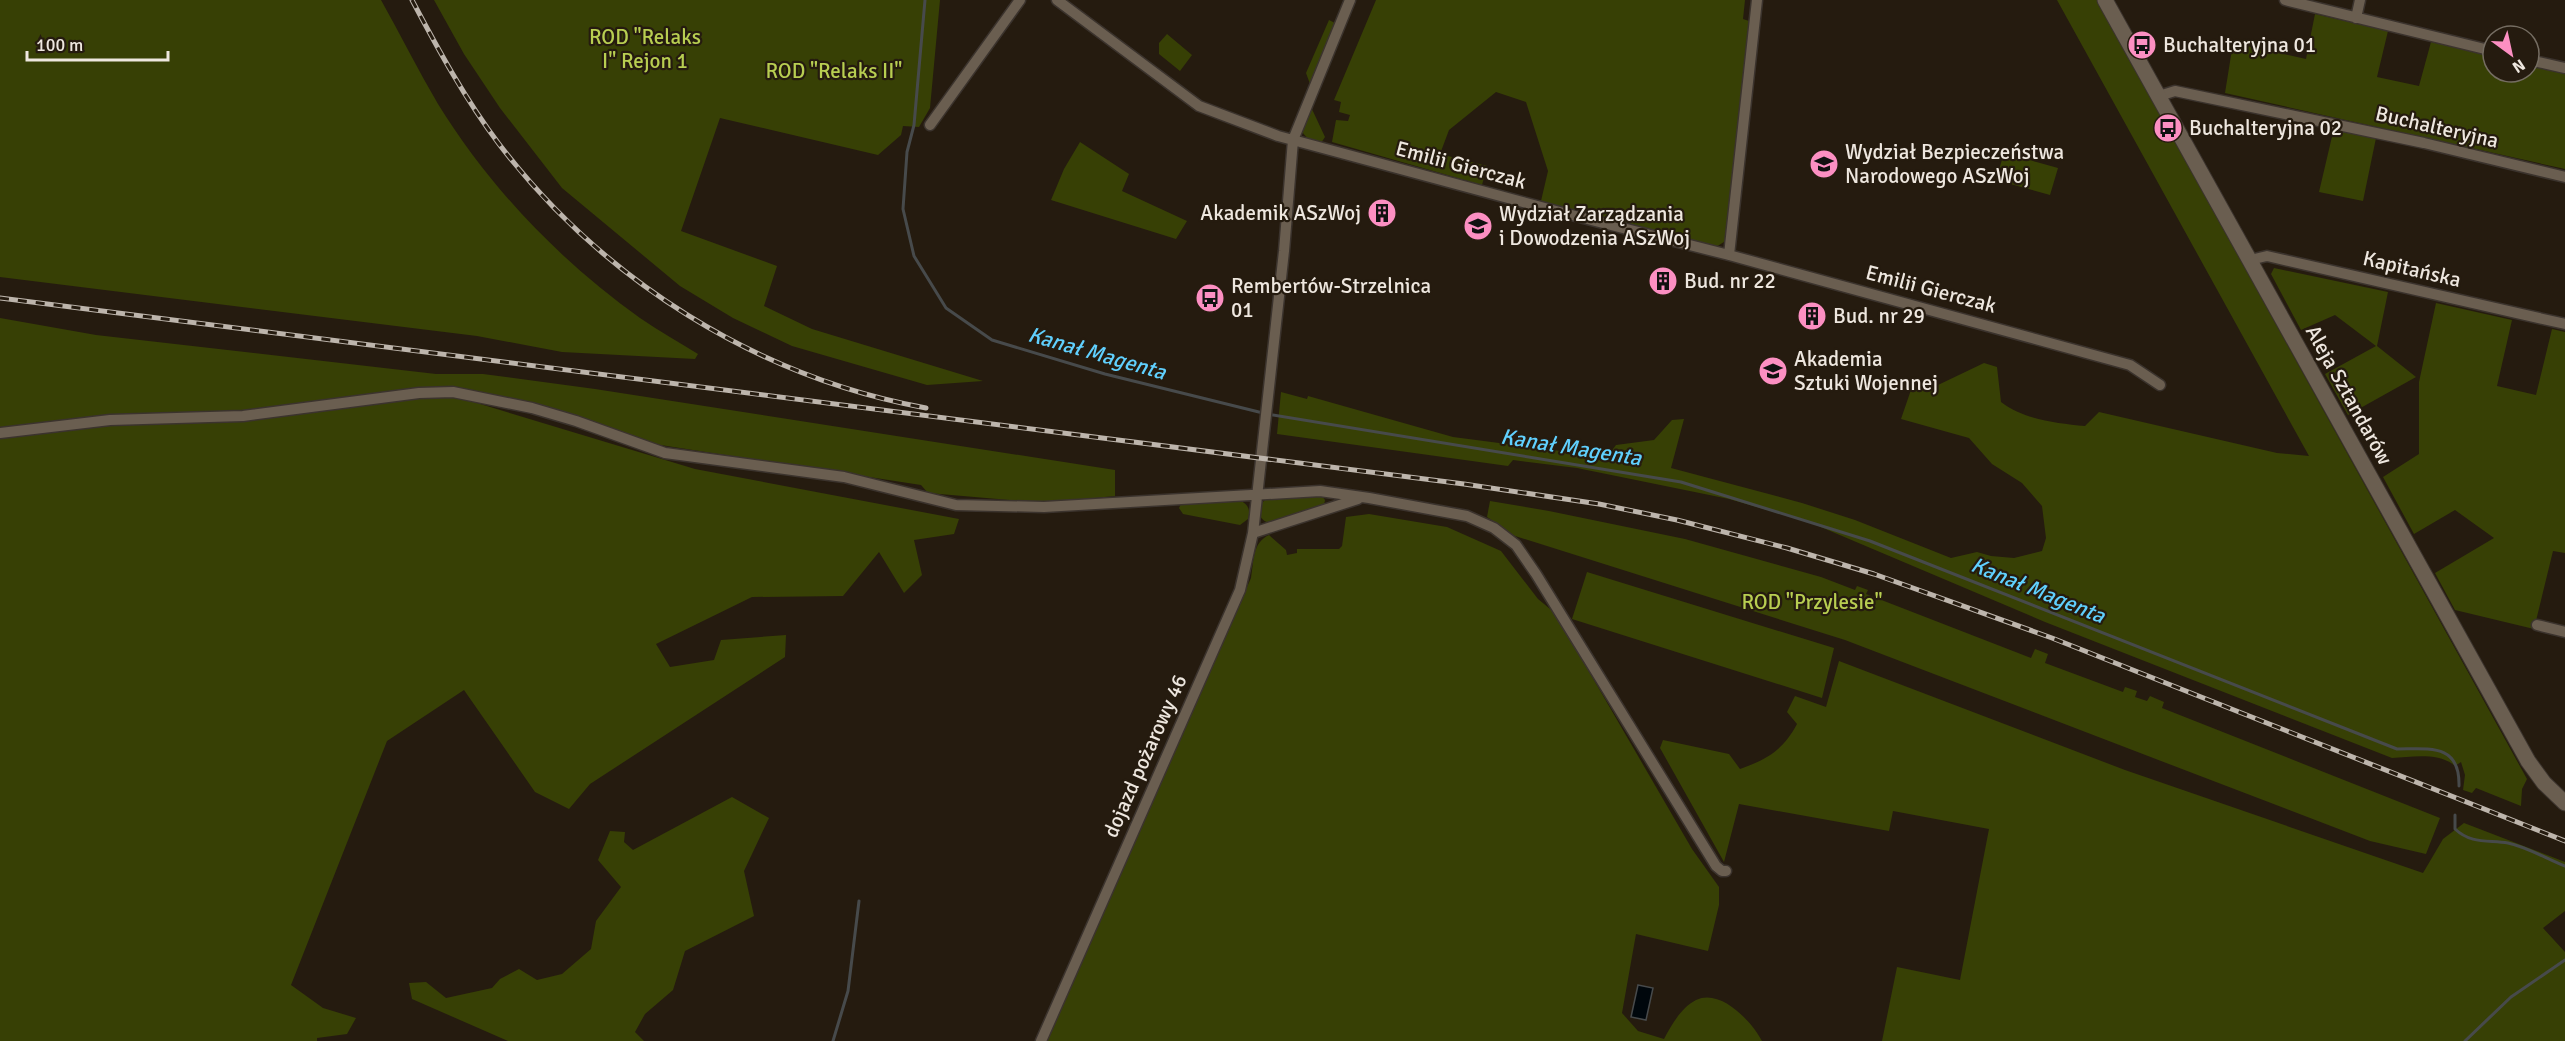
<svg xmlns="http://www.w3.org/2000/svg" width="2565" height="1041" viewBox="0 0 2565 1041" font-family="Signika,sans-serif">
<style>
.green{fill:#374005}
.water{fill:#00070c;stroke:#474a4b;stroke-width:1.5}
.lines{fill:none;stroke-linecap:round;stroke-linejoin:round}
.stream{stroke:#474a4b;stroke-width:3}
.street-casing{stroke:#3b332d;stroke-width:13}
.secondary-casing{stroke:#3b332d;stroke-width:17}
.street{stroke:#6a5e50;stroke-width:10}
.secondary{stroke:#6a5e50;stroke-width:15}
.rail-casing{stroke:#bdb5ac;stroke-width:5}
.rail{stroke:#251b0f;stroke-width:3;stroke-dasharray:9;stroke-linecap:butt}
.labels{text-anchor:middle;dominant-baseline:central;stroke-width:4.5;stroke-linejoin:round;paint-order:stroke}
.park-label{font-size:21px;fill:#b8ce51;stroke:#251b0f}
.poi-label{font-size:21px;fill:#eee7df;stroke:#251b0f;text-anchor:start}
.street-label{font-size:21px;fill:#eee7df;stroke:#251b0f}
.water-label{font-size:22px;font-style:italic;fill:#60d0fe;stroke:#251b0f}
</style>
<rect width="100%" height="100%" fill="#251b0f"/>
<path class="green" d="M0,0h381c19,34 37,70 57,104 52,84 122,157 202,214 19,13 39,24 58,36l-3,5 -133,-7 -85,-16 -477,-59z
M434,0h506l-10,108 -11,19 -16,-1 -2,9 -23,20 -158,-37 -39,113 96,35 -13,40 48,23 171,52 -56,4 -135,-39 -59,-28 -53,-32 -118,-98 -62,-80 -36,-54z
M1376,0h369l-2,19 9,3 -25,218 -11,7 -175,-46 7,-30 -22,-69 -30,-10 -47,38 -9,24 47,12 -5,19 -150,-43 4,-22 12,1 2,-6 -11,-3 2,-10 -7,-2z
M2057,0h40l430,779 -5,10 -1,17 -45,-18 -4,5 -9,-3 2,-15 -4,-13 -6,4c-16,-14 -43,-9 -63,-8l-347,-136 -236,-100 -80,-23 -152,-31 -64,-8 -5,6 -231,-32 4,-42 26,7 1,-3 145,41 154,20 9,-12 38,-5 18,-20 12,-1 -13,49 131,35 53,17 96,38 26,-6 14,4 23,2 28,-7 4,-13 -4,-32 -20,-23 -30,-19 -23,-26 -68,-19 11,-32 26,-2 46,-22 13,4 4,35c24,18 55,21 84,24l14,-14 178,41 32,3z
M2315,14l73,17 -11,46 42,9 12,-44 62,14v16h36v-8l36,9v96l-340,-76 8,-50 73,16z
M1329,20l6,3 -25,61 -4,-11z
M1167,34l25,21 -12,16 -21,-17v-11z
M1311,107l14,30 -4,6 -12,-3 -7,-8z
M2334,128l42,10 -13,63 -44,-9z
M1080,142l49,32 -7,17 65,30 -11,18 -125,-39 13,-31z
M2004,153l54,15 -8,27 -54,-15z
M2274,268l114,24 -11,54 39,31 -68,38 -23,-41 51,-28 -41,-31 -34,15 -30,-56z
M2436,303l76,17 -15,66 39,9 16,-66 13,3v221l-12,-2 -19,78 -79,-19 -20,-37 59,-35 -39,-28 -41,24 -31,-57 36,-23v-72z
M0,318l96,17 340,39h47l112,15 520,81v26l-69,7 -118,-10 -7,-8 -267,-41 -124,-40 -52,-12 -1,11 218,66 264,50 -5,15 -40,6 8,35 -18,18 -25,-41 -36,44 -91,1 -96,47 14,23 44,-7 7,-20 65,-5 -1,22 -195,127 -21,25 -34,-17 -71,-102 -77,51 -96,244 32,23 33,10 -9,16 -30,4v3h-317z
M1322,496l3,4 -1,5 -55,18c-10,-4 -10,-9 -9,-19l8,-6z
M1238,500c10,3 13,10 10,19l-8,6 -57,-11 -4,-6 2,-4z
M1490,501l59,10 136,28 136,38 34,13 2,-4 11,4 -2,4 165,64 4,-9 13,5 -3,9 78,29 2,-5 12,4 -2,6 12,4 3,-5 14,6 -2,6 278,110 -14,36 -56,-13 -525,-201 -330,-104 -28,-19z
M1369,514l78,13 54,24 37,48 17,14 137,236 27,38v18l-11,46 -72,-17 -14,79 16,18 26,8c8,-15 17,-31 32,-39 25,-12 56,22 66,41h-715l204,-463c3,-17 1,-35 18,-43l17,15 1,5 10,-2v-4h42l3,-3 4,-29z
M1587,572l247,76 -12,50 -250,-79z
M1839,661l286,109 298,103 20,-34 21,-16 101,39v49l-22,17 22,24v89h-683l15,-74 63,13 29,-151 -96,-18 -4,20 -150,-27 -15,58 -64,-114 3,-8 66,14 11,15c28,-10 43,-19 57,-45l-10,-12 8,-16 31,11z
M732,797l37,21 -25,53 10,45 -69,35 -12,39 -28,24 -10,18 9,9h-136l-96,-42 -3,-16 17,-1 20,16 46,-10 8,-9 19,-10 18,11 25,-6 29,-25 5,-28 25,-34 -23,-27 12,-29 15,1 -1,10 9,8z"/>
<path class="water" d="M1638,985l15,3 -7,32 -15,-3z"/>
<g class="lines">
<path class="stream" d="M925,0l-11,125 -7,27 -4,57 11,47 32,52 46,32 113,34 162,40 414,68 189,59 527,208c32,0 63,-6 62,37
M2455,815v14c16,15 32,11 53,14 19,4 39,16 57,23
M833,1041l15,-50 11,-90
M2465,1041l46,-44 54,-37"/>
<g class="street-casing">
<path id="street" d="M1057,0l142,106 79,30 278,75 173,44 401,110 30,20
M2285,0l208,51
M2356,18l4,-18
M2529,60l36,8
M2159,96l16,-5 249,52 141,34
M930,125l90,-125
M1729,255l28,-255
M2250,260l17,-4 298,68
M0,433l110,-13 133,-4 176,-23 34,-1 79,16 44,13 89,32 179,24 112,28 88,2 276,-16 49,7 98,18 27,12 22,17 20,29 180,292 6,5h4
M1253,533l105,-34
M2537,625l28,7
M1041,1041l199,-451 13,-57 31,-282 9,-111 57,-140"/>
</g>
<g class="secondary-casing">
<path id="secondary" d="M2105,0l423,761 16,22 21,20"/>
</g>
<use href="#street" class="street"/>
<use href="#secondary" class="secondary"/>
<g class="rail-casing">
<path id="rail" d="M412,0c26,49 53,99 87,144 104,136 258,233 427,264
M0,298l1464,186 135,20 78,16 110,28 87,26 178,64 513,203"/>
</g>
<use href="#rail" class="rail"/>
</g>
<defs>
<g id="bus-disc" transform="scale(1.5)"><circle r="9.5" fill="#fc8fc2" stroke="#251b0f"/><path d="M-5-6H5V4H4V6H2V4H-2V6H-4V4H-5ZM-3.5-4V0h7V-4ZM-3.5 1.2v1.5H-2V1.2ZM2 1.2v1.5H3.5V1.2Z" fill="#111"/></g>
<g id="university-disc" transform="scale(1.5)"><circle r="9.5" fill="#fc8fc2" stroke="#251b0f"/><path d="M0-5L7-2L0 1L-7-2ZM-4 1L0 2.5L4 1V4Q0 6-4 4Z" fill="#111"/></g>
<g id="building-disc" transform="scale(1.5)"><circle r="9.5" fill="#fc8fc2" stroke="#251b0f"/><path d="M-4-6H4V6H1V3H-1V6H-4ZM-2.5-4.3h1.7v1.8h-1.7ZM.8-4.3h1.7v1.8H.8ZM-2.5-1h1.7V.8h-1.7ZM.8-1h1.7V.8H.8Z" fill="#111"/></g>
</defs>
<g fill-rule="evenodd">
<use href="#bus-disc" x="2142" y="45"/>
<use href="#bus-disc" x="2168" y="128"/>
<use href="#university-disc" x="1824" y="164"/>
<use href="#building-disc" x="1382" y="213"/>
<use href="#university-disc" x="1478" y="226"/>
<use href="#building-disc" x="1663" y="281"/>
<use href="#bus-disc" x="1210" y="298"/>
<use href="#building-disc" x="1812" y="316"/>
<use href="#university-disc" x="1773" y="371"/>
</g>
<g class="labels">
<g class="park-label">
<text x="645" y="37">ROD "Relaks<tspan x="645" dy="24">I" Rejon 1</tspan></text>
<text x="834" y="71">ROD "Relaks II"</text>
<text x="1812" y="602">ROD "Przylesie"</text>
</g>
<g class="poi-label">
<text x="2163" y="45">Buchalteryjna 01</text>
<text x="2189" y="128">Buchalteryjna 02</text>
<text x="1845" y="152">Wydział Bezpieczeństwa<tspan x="1845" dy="24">Narodowego ASzWoj</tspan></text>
<text x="1361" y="213" text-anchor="end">Akademik ASzWoj</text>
<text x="1499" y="214">Wydział Zarządzania<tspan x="1499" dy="24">i Dowodzenia ASzWoj</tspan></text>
<text x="1684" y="281">Bud. nr 22</text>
<text x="1231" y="286">Rembertów-Strzelnica<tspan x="1231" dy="24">01</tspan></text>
<text x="1833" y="316">Bud. nr 29</text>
<text x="1794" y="359">Akademia<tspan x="1794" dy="24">Sztuki Wojennej</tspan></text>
</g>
<g class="street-label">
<text transform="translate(2437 127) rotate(13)">Buchalteryjna</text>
<text transform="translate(1461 165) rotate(15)">Emilii Gierczak</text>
<text transform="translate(2412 269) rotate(13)">Kapitańska</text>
<text transform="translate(1931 289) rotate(15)">Emilii Gierczak</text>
<text transform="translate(2349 395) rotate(61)">Aleja Sztandarów</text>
<text transform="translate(1145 756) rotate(-66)">dojazd pożarowy 46</text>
</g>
<g class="water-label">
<text transform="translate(1097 353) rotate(16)">Kanał Magenta</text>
<text transform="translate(1571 447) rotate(9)">Kanał Magenta</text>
<text transform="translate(2038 590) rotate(22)">Kanał Magenta</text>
</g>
</g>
<g transform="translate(2511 54) rotate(147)"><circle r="28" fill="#251b0f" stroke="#756d62" stroke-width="1.5"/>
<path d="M0-4.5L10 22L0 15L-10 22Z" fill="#fc8fc2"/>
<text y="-9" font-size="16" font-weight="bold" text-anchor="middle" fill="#eee7df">N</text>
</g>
<path d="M27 51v9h141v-9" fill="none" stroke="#eee7df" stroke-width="3"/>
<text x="36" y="51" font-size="18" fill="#eee7df" stroke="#251b0f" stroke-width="4.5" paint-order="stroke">100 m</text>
</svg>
